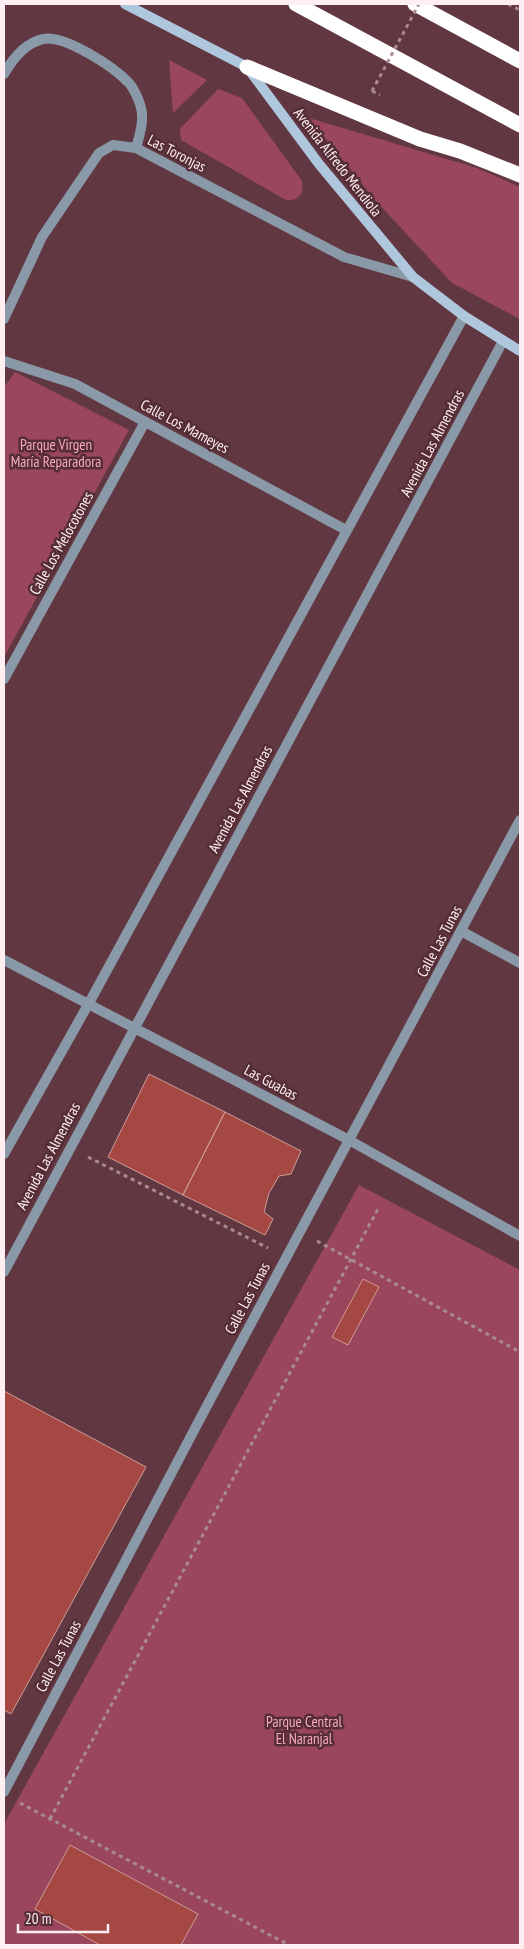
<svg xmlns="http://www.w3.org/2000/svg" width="524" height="1949" viewBox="0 0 524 1949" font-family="'PT Sans Narrow',sans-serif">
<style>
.green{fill:#9a465c}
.building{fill:#a54742;stroke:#ce9d98}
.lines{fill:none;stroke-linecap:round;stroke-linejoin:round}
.path{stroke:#a98b92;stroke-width:3;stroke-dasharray:4 4;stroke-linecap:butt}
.service{stroke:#8a99a7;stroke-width:10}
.minor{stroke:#8a99a7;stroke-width:10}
.tertiary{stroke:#8a99a7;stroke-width:10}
.secondary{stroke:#afc7dd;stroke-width:10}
.motorway{stroke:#fff;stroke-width:15}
.path-bridge{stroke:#a98b92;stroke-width:3;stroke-dasharray:4 4;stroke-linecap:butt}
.labels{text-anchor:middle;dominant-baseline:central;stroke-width:5;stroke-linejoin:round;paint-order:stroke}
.street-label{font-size:15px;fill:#ffeff2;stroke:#552d37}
.park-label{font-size:15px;fill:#f7aaba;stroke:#552d37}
</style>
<rect width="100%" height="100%" fill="#613841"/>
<path class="green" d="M169,60l38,20 -34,33z
M218,89l24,9 60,83c2,13 -3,20 -16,19l-105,-60 -1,-11z
M309,118l168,50 43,19v132l-68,-36 -76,-82z
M15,372l114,58 -125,227v-270z
M359,1185l161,85v675h-516v-121z"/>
<path class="building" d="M149,1074l76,38 -42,83 -75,-38z
M225,1112l76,39 -10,23 -12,2 -10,17 -5,19 9,7 -8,16 -82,-40z
M363,1279l16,8 -31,58 -16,-8z
M4,1391l142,76 -135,247 -7,-4z
M70,1845l128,69 -17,31h-81l-65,-36z"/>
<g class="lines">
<path class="path" d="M508,4l12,6
M372,91l8,4
M88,1157l180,91
M317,1241l203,111
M20,1803l269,142
M50,1819l329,-612"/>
<path class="service" d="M4,74c8,-14 21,-31 39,-35 21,-5 71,28 86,44 6,7 13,23 13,32 1,11 -3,22 -6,33"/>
<path class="minor" d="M4,319l38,-82 57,-84 14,-8 23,3 208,109 69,20
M4,361l71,23 271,146
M4,679l141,-257
M461,931l59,32
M4,960l345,180 171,96
M4,1792l197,-375 319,-597"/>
<path class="tertiary" d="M4,1154l85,-151 375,-687
M4,1272l499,-931"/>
<path class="secondary" d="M125,4l122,63 72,97 94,113 51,39 56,35"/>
<path class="motorway" d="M296,4l224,121
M415,4l105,57
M247,67l173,72 40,12 60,24"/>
<path class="path-bridge" d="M372,91l47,-87"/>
</g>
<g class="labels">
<g class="street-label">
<text transform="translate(177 153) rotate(27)">Las Toronjas</text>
<text transform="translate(338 162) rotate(52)">Avenida Alfredo Mendiola</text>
<text transform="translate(185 426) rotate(28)">Calle Los Mameyes</text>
<text transform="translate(432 443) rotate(-62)">Avenida Las Almendras</text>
<text transform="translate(61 543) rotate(-61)">Calle Los Melocotones</text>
<text transform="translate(240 799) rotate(-62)">Avenida Las Almendras</text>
<text transform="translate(439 941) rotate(-62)">Calle Las Tunas</text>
<text transform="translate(271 1082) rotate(28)">Las Guabas</text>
<text transform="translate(48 1156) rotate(-62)">Avenida Las Almendras</text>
<text transform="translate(247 1298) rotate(-62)">Calle Las Tunas</text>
<text transform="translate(58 1656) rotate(-62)">Calle Las Tunas</text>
</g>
<g class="park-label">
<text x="56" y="444">Parque Virgen<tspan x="56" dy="17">María Reparadora</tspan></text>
<text x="304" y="1721">Parque Central<tspan x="304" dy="17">El Naranjal</tspan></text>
</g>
</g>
<rect width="524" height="1949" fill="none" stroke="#ffeff2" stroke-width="10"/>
<path d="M18 1924v8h90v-8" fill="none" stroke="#ffeff2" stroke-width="2.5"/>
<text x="25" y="1924" font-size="15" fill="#ffeff2" stroke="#552d37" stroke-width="4" paint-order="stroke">20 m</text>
</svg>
